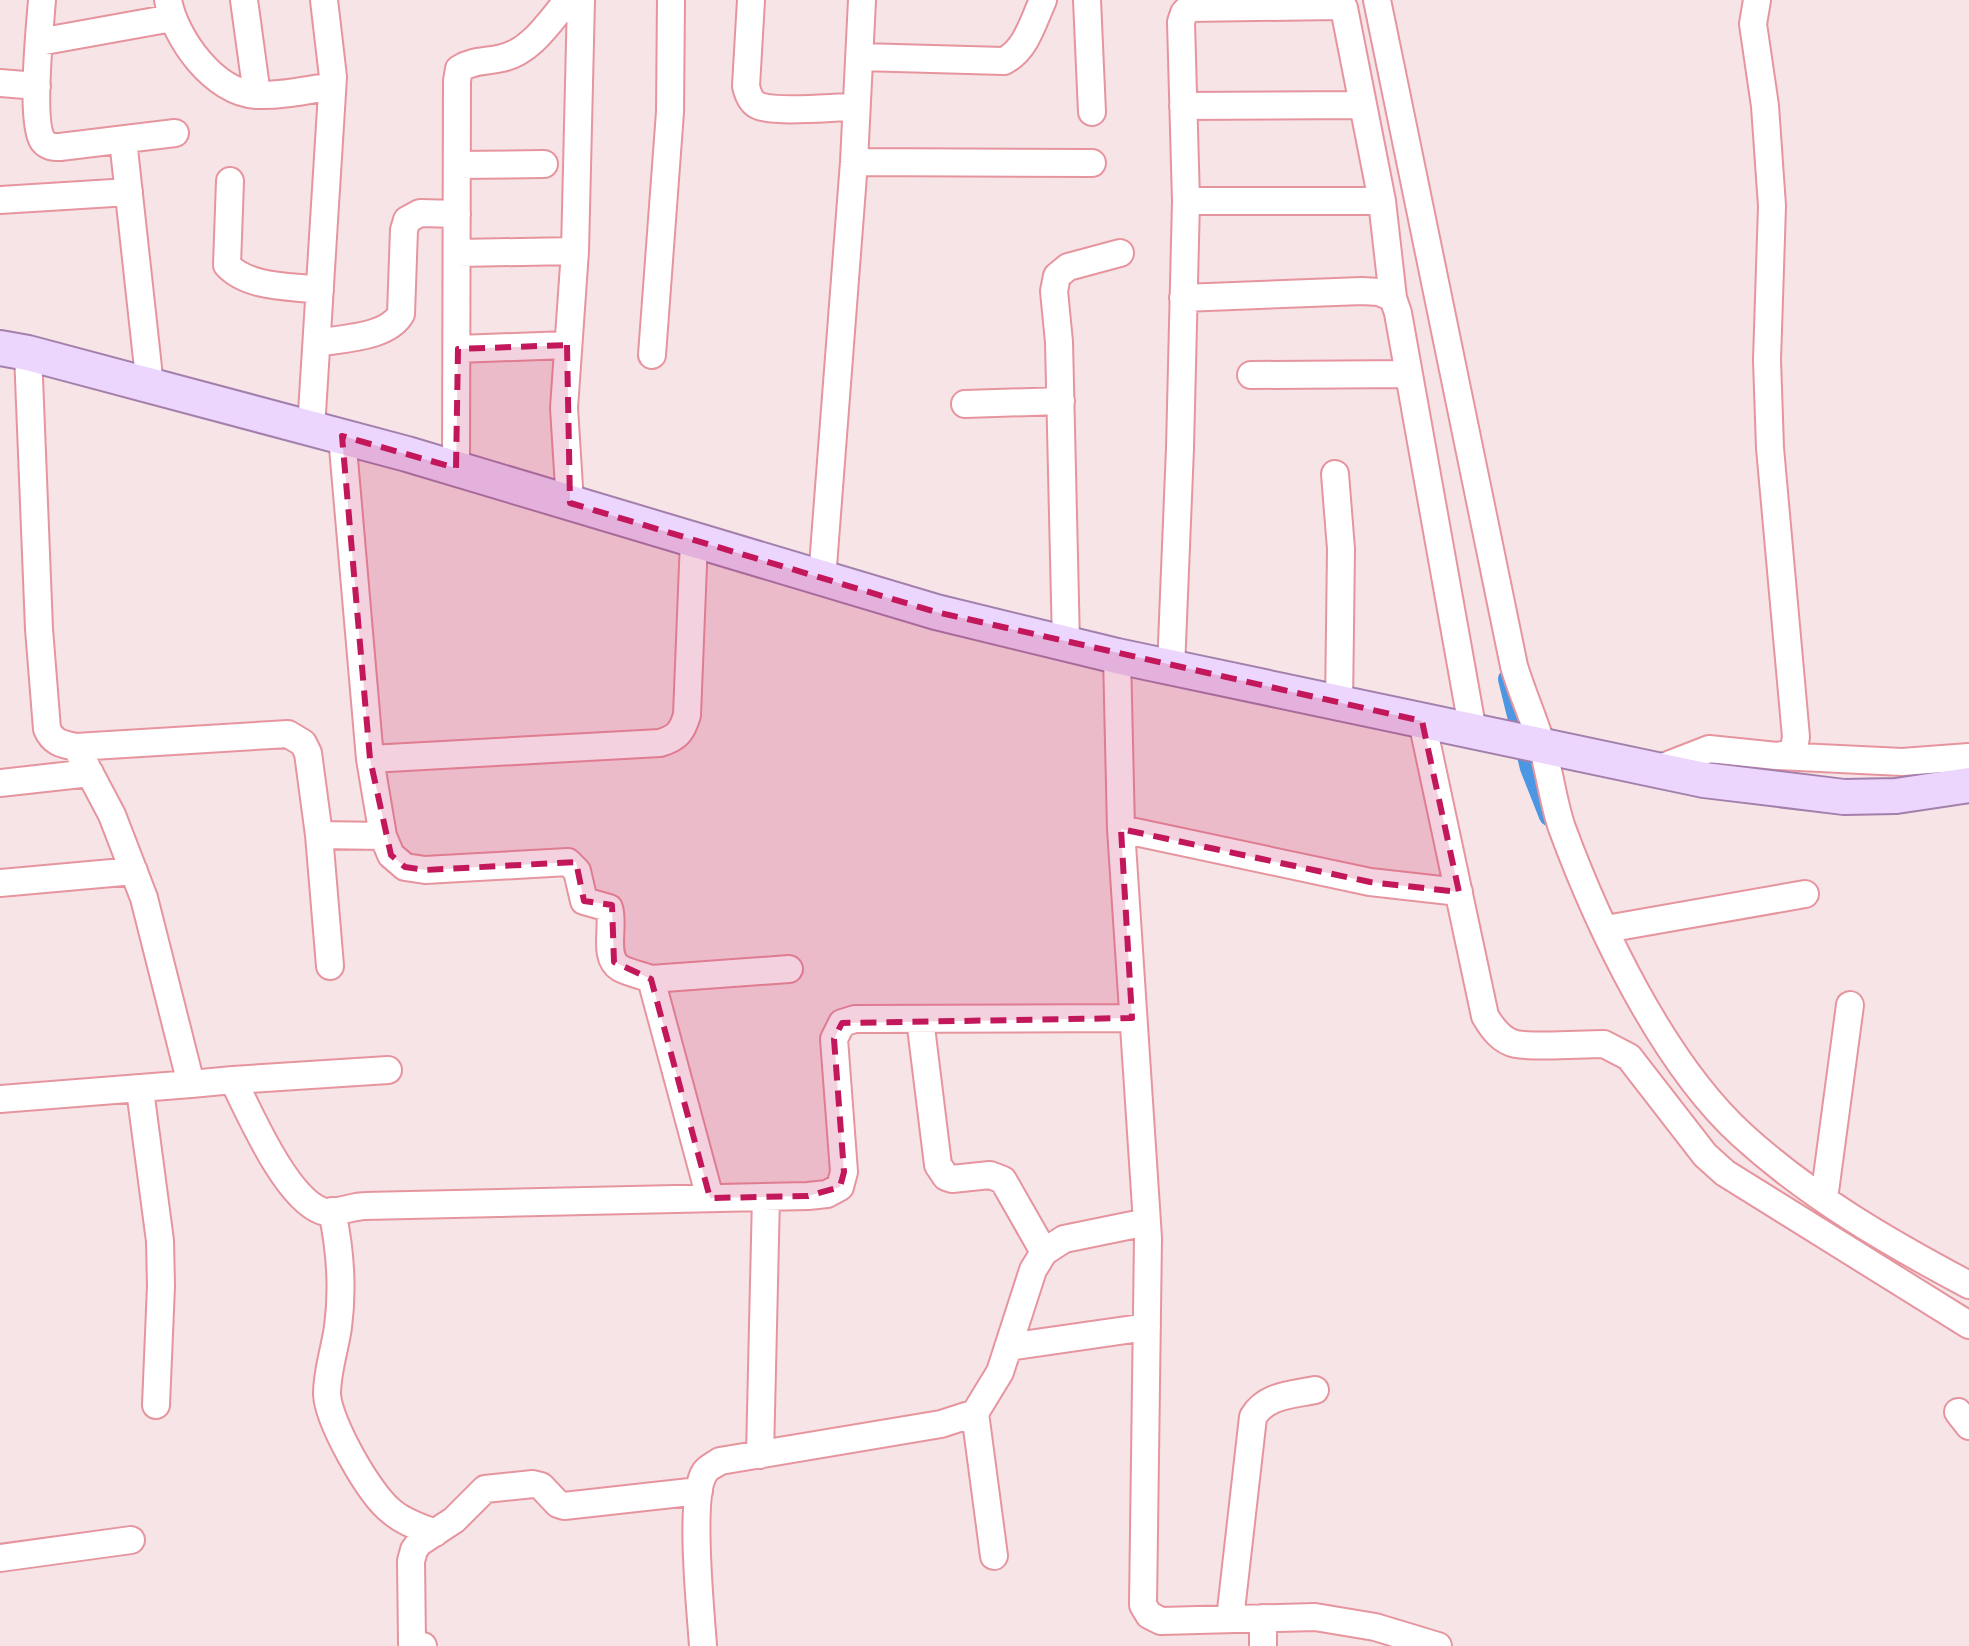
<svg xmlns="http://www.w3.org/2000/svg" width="1969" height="1646" viewBox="0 0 1969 1646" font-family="Poppins,sans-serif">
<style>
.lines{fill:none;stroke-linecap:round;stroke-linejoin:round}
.canal{stroke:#4b97e4;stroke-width:20}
.minor-casing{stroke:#e6959f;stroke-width:30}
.major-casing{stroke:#a37fac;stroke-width:38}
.minor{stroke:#fff;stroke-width:26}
.major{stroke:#edd6fd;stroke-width:34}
.marked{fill:#c2185b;fill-opacity:0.2;stroke:#c2185b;stroke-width:6;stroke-dasharray:16 10;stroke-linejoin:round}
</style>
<rect width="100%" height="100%" fill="#f6e4e6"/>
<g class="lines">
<path class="canal" d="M1508,679l22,89 19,48
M1831,1218l25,18 29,16"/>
<g class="minor-casing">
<path id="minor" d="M42,0c-2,26 -12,123 1,141 5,6 10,6 17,6l115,-14
M168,0c7,38 46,93 89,95 24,1 51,-5 75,-9
M244,0l13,95
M751,0l-5,86c2,9 5,17 13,20 19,7 74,1 96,1
M1087,0l5,112
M1377,0l137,666c8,27 20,53 28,80 8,27 11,56 20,82 37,100 101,235 180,307 68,62 146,107 227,150
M39,42l133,-24
M860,57l144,4c22,-11 29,-39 39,-61
M0,83l37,3
M1183,106l179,-1
M123,140l27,246
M854,162l238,1
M457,165l87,-1
M230,181l-3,84c21,23 63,21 93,25
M0,200l129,-8
M1186,201h196
M457,253l118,-2
M1183,298l179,-7 17,1 14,6 5,15 75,419
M317,343c26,-5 70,-5 84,-29l3,-84 3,-10 13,-7 37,1
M458,349l109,-4
M652,355l18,-243 1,-112
M1251,375l158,-1
M965,404l96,-3
M311,429l22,-352 -9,-77
M342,436l28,323 13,77 8,19 14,12 20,3 143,-8 9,9 7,30 25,7c6,17 -7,49 11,60 9,5 21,7 31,11
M456,468l1,-387 2,-12c14,-9 27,-7 43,-11 29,-6 48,-37 66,-58
M1335,474l6,75 -2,156
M570,503l-6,-95 11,-157 6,-251
M822,579l32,-417 8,-162
M1066,644l-7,-302 -5,-51 3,-15 11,-9 52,-14
M1117,656l4,173 27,409 -5,367 6,10 12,6 154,-4 60,10 63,19
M1171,668l9,-220 6,-247 -5,-179 3,-9 5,-5 147,-2 8,2 38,193 11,97
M1422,721l63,295c7,12 16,25 31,28 24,4 63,0 88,0l25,13 76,98 20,18 244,152
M76,747l212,-13 15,9 5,10 11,82 64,1
M1777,756l125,6 67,-5
M370,759l290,-16c17,-5 22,-11 27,-28l7,-175
M1655,770l54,-21 68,7 11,-2 6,-6 2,-11 -26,-289 -3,-88 5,-154 -7,-100 -12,-82 4,-24
M0,783l90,-10
M1121,829l249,53 89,10
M319,835l11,131
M0,883l134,-12
M1606,929l199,-35
M920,1019l18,146 8,12 6,2 38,-4 13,5 41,72
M233,1080l155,-10
M191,1084l42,-4c17,34 53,118 89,131 11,4 30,-5 43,-5l443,-10 19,-2 13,-7 4,-15 -10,-133 8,-16 13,-4 277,-1
M140,1090l20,151 1,45 -5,119
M0,1099l191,-15 -47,-186 -32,-83 -36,-68c-14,-3 -23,-4 -29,-18l-8,-100 -11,-276
M710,1198l-59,-219 138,-10
M1824,1199l26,-194
M332,1211c8,37 11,78 6,116 -3,22 -11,44 -11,67 1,27 42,100 64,117 12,11 29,16 44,22
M1008,1347l139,-20
M1958,1412l11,14
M975,1413l19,143
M760,1455l6,-258
M0,1558l131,-18
M1263,1618v28
M1230,1619l23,-202c13,-22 38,-22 62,-27
M423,1646l-11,-3 -1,-82 3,-11 5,-7 35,-23 31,-31 48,-5 8,2 17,18 6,2 135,-15
M703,1646c-2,-33 -15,-150 2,-174 2,-4 11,-8 15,-11l221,-37 34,-11 25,-41 33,-102 11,-18 20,-13 83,-17"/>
</g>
<g class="major-casing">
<path id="major" d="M0,348l28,5 379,101 529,158 181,44 587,124 140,17 52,-1 73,-11"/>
</g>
<use href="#minor" class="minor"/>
<use href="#major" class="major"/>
</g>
<path class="marked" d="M567,345l3,158 366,109 486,109 37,171 -89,-10 -249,-53 11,189 -290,5 -8,16 10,133 -4,15 -32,9 -98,2 -59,-219 -37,-17 -2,-57 -28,-4 -8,-39 -151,8 -20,-3 -14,-12 -21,-96 -28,-323 114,32 2,-119z"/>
</svg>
